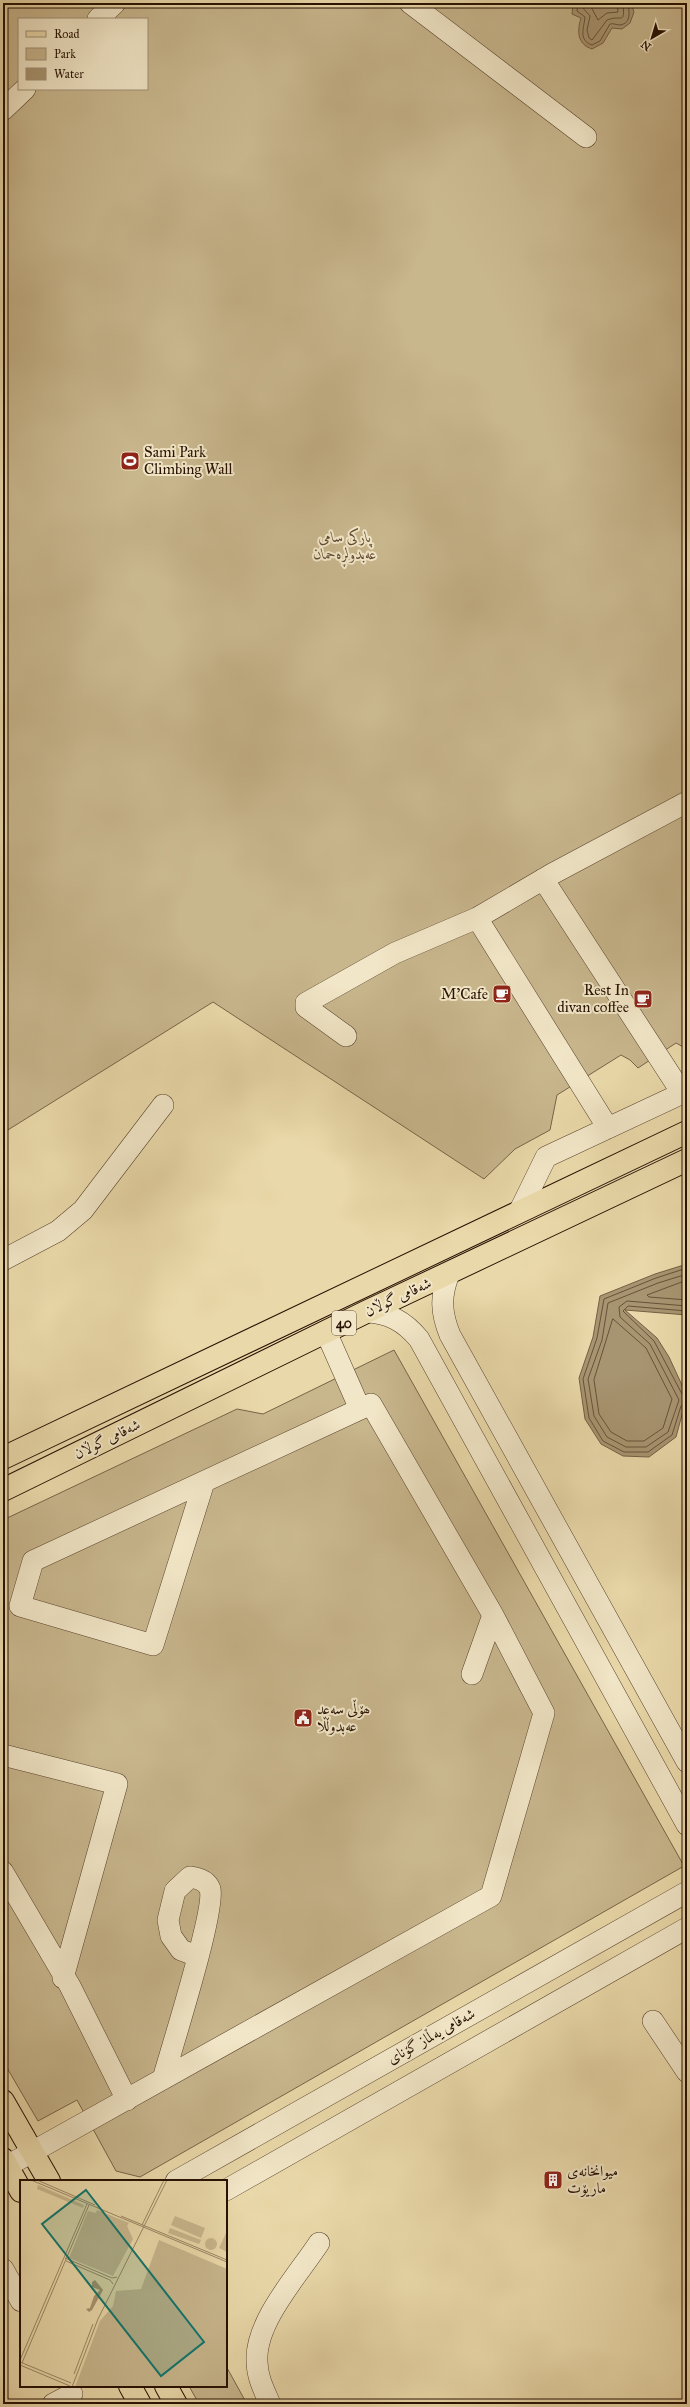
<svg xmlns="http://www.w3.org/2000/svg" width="690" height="2407" viewBox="0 0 690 2407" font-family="'IM FELL Great Primer',Amiri,serif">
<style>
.green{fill:#c8b68d;stroke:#786348;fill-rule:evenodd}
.water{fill:#a79470;stroke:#745f44}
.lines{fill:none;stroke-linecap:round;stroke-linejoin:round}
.shore{stroke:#675239;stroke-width:1}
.minor-casing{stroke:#58422c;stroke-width:22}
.major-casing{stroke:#271002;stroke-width:24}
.minor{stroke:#f1e6c7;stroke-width:21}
.major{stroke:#e9d8a9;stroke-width:22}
.labels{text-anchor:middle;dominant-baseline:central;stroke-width:4;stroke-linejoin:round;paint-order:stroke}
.shield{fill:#f1e6c7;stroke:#64503d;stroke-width:1}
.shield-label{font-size:14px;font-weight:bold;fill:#271002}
.poi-label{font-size:15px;fill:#271002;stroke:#f1e6c7;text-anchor:start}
.park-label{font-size:15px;font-style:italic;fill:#5f4a33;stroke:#f1e6c7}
.street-label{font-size:15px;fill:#271002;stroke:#f1e6c7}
.inset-road{fill:none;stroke:#9b8866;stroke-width:1}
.view{fill:#0f766e;fill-opacity:0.15;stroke:#0f766e;stroke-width:2}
.inset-edge{fill:none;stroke:#271002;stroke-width:2}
</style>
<rect width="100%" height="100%" fill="#e9d8a9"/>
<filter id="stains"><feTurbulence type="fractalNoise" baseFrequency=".005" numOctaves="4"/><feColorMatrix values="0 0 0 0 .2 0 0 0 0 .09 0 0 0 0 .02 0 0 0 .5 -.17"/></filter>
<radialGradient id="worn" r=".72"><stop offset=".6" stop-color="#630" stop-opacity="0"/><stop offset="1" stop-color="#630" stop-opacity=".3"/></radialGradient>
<path class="green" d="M3,3h684v1046l-11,-6 -38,25 -8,-8 -9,-5 -64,40 -7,35 -35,19 -31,30 -271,-177 -210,131zM19,19h128v70h-128z
M394,1350l290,516 -544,311 -24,-6 -39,-71 -39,21 -35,-60v-541l234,-111 26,5z
M226,2366l21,38h-48l-10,-18h37z"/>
<path class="water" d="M573,3h58l3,9 -4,11 -8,6 -10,-1 -9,15 -11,6c-15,-5 -15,-18 -11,-31l-9,-4z
M687,1264v51l-62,-5 32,28 12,19 18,39 -11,41 -27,20 -26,-1 -22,-12 -16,-25 -6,-41 14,-41 7,-41 55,-22z"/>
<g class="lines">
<path class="shore" d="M578,3l-1,8 8,6c-1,11 -7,23 7,28l8,-4 10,-17c4,-1 6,1 10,1 12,-2 9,-14 8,-22
M583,3v5l7,8 -3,14 2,8 3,2 15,-20c15,-6 18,6 16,-17
M589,3l9,17 9,-7 11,-1 -1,-9
M687,1268l-31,10 -52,21 -7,39 -14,41 6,39 14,23 21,11h24l24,-17 9,-29 6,-3
M687,1274l-29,9 -50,20 -6,37 -14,39 6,37 13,21 19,10h20l22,-15 11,-32 -29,-56 -30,-27 -1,-10 8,-6 60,5
M687,1280l-40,15 2,2 38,3
M687,1311l-59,-5 -5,5 31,30 28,53 5,2
M613,1319l33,29 26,51 -9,29 -19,13h-17l-16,-9 -12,-18 -5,-34z"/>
<g class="minor-casing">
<path id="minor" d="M410,3l176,134
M98,19l17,-16
M3,110l22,-21
M543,879l139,214
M477,918l131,210
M346,1036l-40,-29v-4l89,-50 82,-35 75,-44 135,-72
M519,1212l27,-55 141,-66
M3,1260l55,-29 25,-21 80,-105
M449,1274c-9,22 -8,39 1,61l237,427
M366,1312c23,1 38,9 53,27l268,486
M326,1332l34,77
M472,1674l21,-59
M3,1755l114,29 -54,194
M3,1872l67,114 57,114
M653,2021l34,51
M163,2079c8,-29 53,-170 47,-190 -3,-8 -12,-11 -20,-12l-15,14 -7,29 3,16 10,14 16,6
M7,2166l484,-270 53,-183 -51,-98 -122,-211 -338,157 -13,45 133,39 51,-163
M176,2181l511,-289
M226,2190l461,-262
M3,2269l18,32
M53,2404l19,-10
M270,2404c-6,-14 -13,-27 -13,-43 -2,-39 41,-86 62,-118"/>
</g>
<g class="major-casing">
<path id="major" d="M3,1458l684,-326
M3,1490l363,-178 321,-152
M3,2101l46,80
M3,2159l18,32
M130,2386l10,18
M166,2386l10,18"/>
</g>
<use href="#minor" class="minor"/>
<use href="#major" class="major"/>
</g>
<defs>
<g id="stadium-square" transform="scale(1)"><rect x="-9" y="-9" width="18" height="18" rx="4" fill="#8f2418" stroke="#f1e6c7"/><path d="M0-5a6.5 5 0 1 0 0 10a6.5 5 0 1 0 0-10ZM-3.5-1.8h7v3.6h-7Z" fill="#fff"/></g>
<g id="cafe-square" transform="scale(1)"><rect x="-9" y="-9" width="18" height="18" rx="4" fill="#8f2418" stroke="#f1e6c7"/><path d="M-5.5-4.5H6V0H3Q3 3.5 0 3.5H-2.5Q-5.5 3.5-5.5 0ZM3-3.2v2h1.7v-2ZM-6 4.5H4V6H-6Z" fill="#fff"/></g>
<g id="civic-square" transform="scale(1)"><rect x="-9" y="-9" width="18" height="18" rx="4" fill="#8f2418" stroke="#f1e6c7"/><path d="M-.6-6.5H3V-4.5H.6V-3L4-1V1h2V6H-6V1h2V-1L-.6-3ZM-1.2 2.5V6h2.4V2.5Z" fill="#fff"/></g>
<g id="building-square" transform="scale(1)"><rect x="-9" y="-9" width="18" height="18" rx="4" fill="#8f2418" stroke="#f1e6c7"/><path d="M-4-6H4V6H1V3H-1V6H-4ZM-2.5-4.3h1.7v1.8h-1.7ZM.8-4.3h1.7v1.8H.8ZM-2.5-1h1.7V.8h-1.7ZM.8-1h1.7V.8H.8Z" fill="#fff"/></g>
</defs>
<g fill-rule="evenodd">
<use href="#stadium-square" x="130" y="461"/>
<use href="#cafe-square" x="502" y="994"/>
<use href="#cafe-square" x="643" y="999"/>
<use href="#civic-square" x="303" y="1718"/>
<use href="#building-square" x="553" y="2180"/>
</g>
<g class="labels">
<rect class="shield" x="332" y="1311" width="24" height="24" rx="3"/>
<g class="shield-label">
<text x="344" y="1323">40</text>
</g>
<g class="poi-label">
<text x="144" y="452">Sami Park<tspan x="144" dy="17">Climbing Wall</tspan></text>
<text x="629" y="990" text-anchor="end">Rest In<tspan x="629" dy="17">divan coffee</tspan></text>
<text x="488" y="994" text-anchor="end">M'Cafe</text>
<text x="317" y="1709">ھۆڵی سەعد<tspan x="317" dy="17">عەبدوڵڵا</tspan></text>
<text x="567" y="2171">میوانخانەی<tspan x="567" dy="17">ماریۆت</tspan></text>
</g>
<g class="park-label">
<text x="345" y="537">پارکی سامی<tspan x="345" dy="17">عەبدولڕەحمان</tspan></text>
</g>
<g class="street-label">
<text transform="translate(398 1297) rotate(-25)">شەقامی گوڵان</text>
<text transform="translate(107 1439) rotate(-26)">شەقامی گوڵان</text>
<text transform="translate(431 2036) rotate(-29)">شەقامی یەڵماز گۆنای</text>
</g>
</g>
<g transform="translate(20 2180)">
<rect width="207" height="207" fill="#e9d8a9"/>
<path d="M18,5l46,20 -1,3 -46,-19zM77,30l32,13 -2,3 6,13 -20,37 -44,-18 19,-47 8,2zM155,36l30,12 -4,10 -30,-13zM150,48l31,12 -2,4 -31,-11zM207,51v21l-8,-4zM185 64a6 6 0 1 1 12 0a6 6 0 1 1-12 0ZM139,60l68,29v118h-152l25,-66 13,-15 3,-15 25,-2z" fill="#c8b68d"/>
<path d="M75,100l8,10 -11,20 -3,2 -3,-3 4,-1 4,-12 6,-6 -8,-3v-5z" fill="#a79470"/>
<path class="inset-road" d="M11,0l196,82M17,0l58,25M101,36l106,44M122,45l22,-45M45,78l47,20 5,-1M46,81l44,19 3,4M0,180l67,-156M0,182l51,21M2,183l67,-158M0,185l50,21M54,194l19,-50M52,207l26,-68 69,-139"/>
<path class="view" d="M66,10l118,152 -43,34 -119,-152z"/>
<rect width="207" height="207" class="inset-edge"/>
</g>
<rect width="690" height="2407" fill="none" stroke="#e9d8a9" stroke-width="16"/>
<rect x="4" y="4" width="682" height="2399" fill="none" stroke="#271002" stroke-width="2"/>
<rect x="8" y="8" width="674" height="2391" fill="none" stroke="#271002"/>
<rect x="18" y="18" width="130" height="72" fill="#f1e6c7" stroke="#a09078"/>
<rect x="26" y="31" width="20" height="6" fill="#e9d8a9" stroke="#a09078"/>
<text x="54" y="38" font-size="12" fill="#271002">Road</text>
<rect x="26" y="48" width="20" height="12" fill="#c8b68d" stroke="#a09078"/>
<text x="54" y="58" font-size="12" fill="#271002">Park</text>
<rect x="26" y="68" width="20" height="12" fill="#a79470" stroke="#a09078"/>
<text x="54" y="78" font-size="12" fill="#271002">Water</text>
<g transform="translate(652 38) rotate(218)" stroke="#f1e6c7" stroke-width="3" paint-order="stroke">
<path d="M0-3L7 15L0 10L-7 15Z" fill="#271002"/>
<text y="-6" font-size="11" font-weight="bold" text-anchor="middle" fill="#271002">N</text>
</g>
<rect width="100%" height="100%" filter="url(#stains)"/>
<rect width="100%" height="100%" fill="url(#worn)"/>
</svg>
